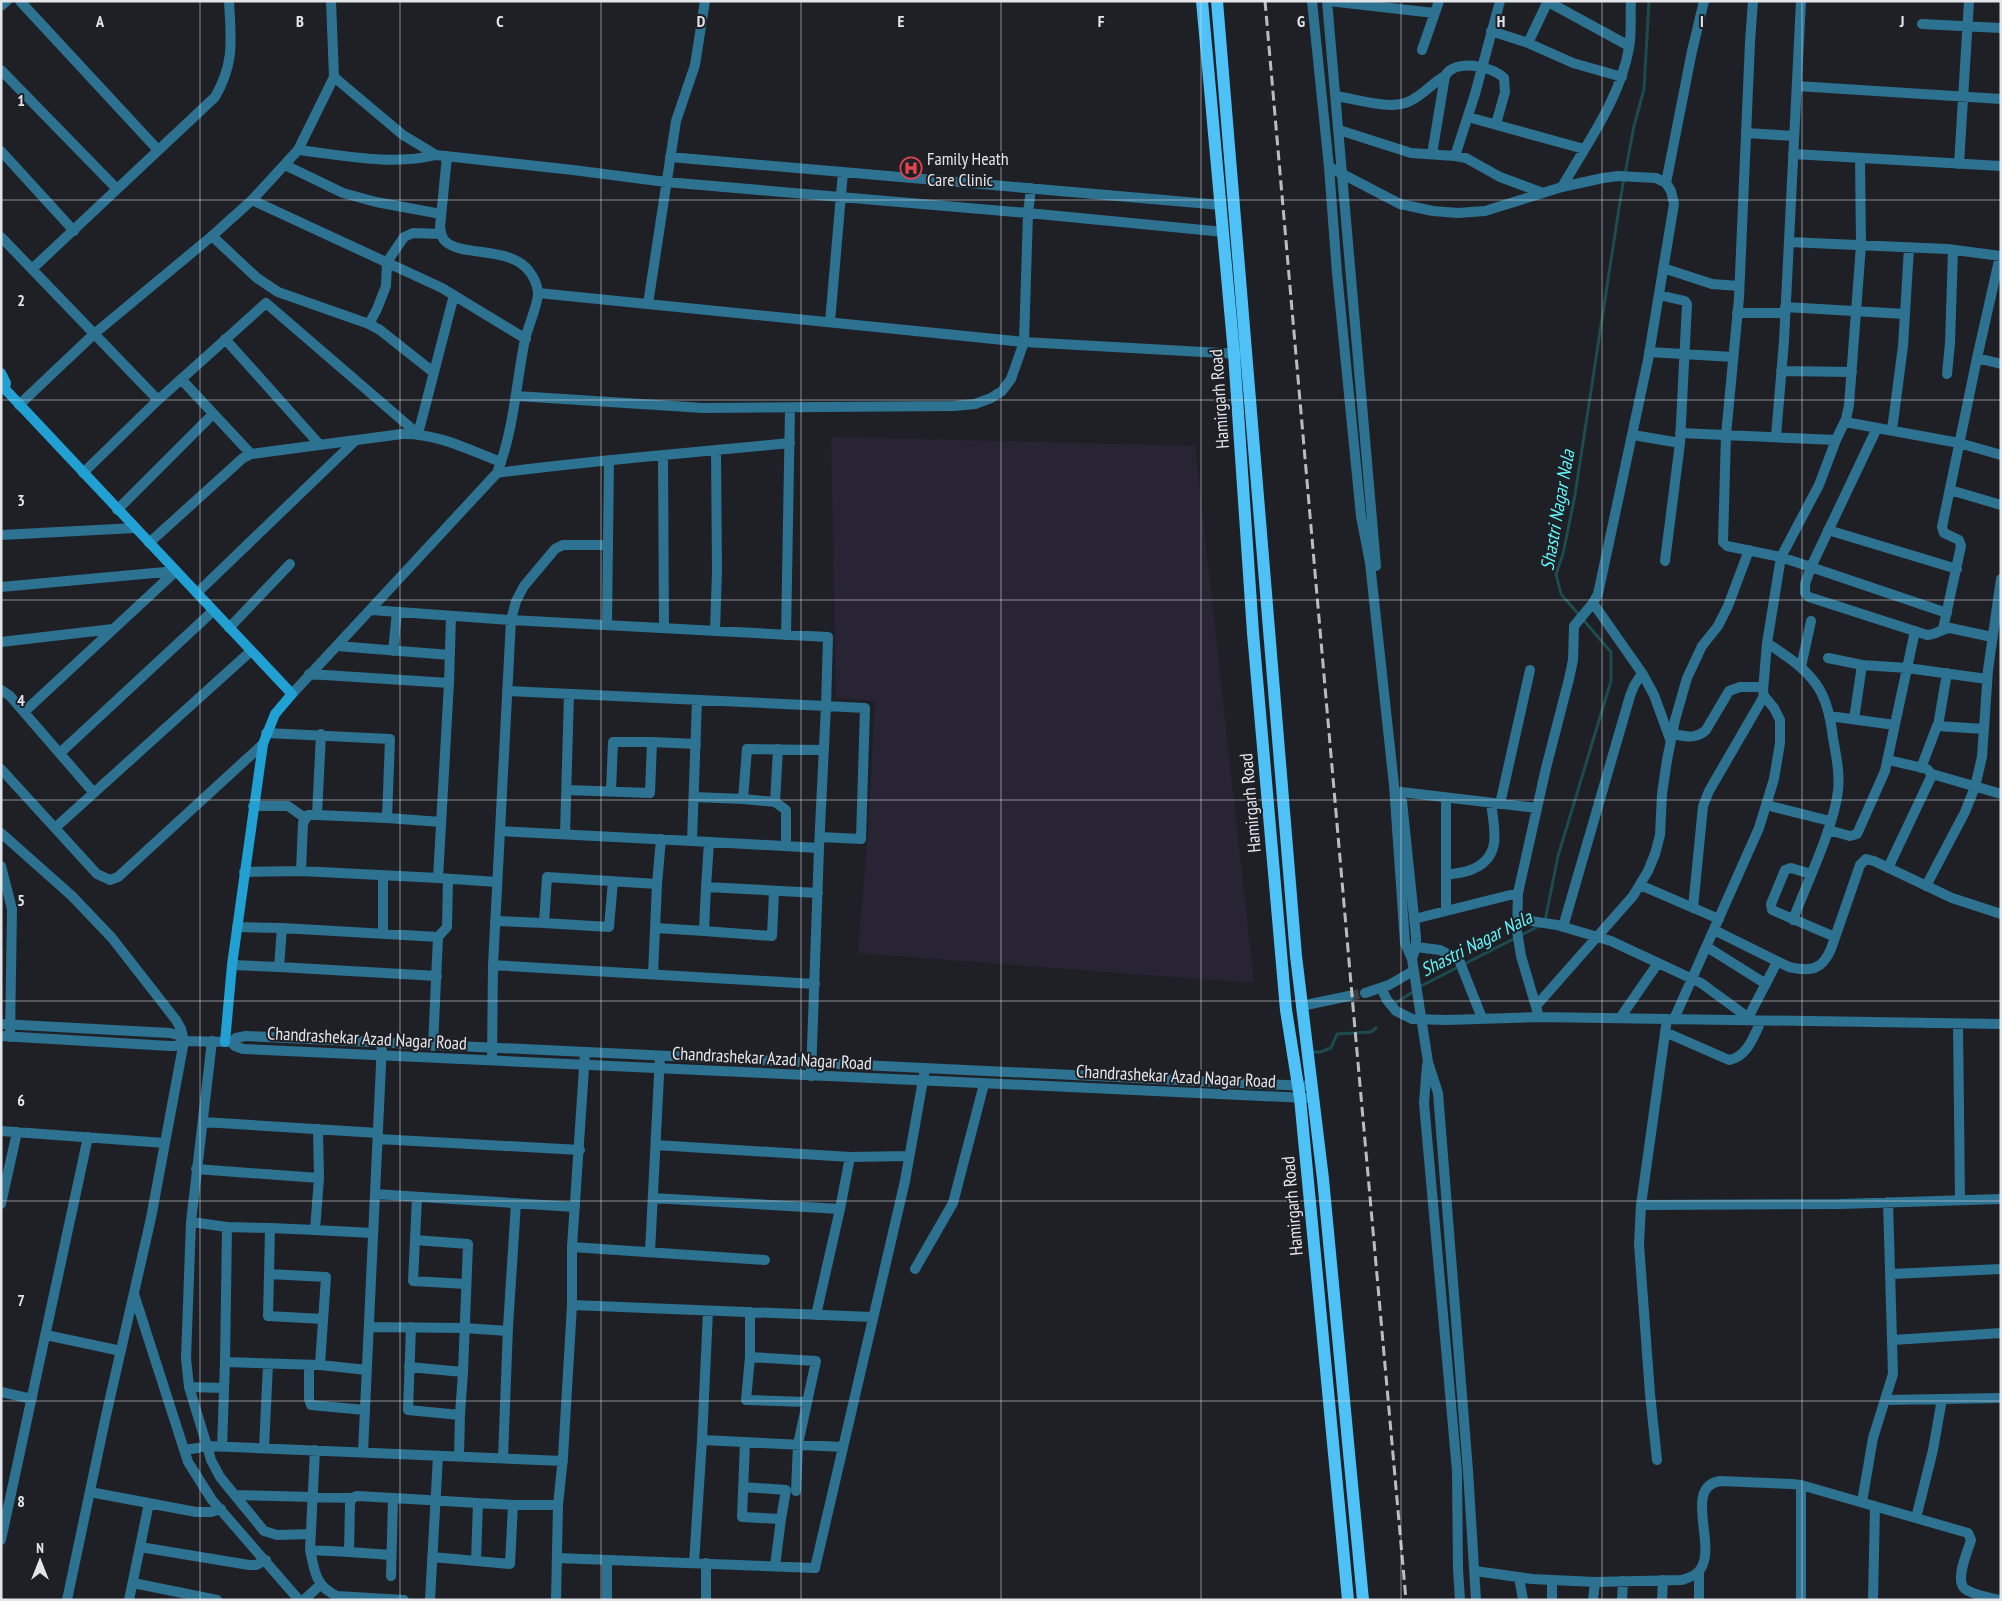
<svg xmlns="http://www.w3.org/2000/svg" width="2002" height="1601" viewBox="0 0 2002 1601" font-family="'PT Sans Narrow',sans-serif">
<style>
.industrial{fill:#292434}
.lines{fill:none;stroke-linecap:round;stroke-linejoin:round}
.stream{stroke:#1c4c4e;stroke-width:3}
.tertiary-tunnel{stroke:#3c3e43;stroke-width:10;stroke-dasharray:10 5;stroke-linecap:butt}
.minor{stroke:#2d7291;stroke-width:10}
.tertiary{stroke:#2d7291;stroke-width:10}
.secondary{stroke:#20a0d3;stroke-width:10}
.primary{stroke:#4ec1f6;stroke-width:12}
.rail{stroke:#bbbcc0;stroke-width:3;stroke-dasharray:10 5;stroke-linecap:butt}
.grid{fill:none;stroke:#e4e5e9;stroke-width:1;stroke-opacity:0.55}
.labels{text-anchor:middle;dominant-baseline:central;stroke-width:4;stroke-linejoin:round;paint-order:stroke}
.poi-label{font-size:18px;fill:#e4e5e9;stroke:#1e2026;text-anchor:start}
.street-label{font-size:18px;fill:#e4e5e9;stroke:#1e2026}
.water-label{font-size:19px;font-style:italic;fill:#5ff5fa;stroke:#1e2026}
.grid-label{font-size:16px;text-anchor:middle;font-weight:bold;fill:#e4e5e9;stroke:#1e2026;stroke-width:4;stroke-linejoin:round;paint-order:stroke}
</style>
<rect width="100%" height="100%" fill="#1e2026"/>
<path class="industrial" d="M831,437l364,9 59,537 -396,-30 10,-121 7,-131 -39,-3z"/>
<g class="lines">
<path class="stream" d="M1545,921l13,-65 53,-175v-29l-50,-58 -5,-20 7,-20 12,-59 46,-300 13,-69 10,-37 5,-88
M1419,987l122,-62
M1396,1003l18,-12
M1310,1052h10l11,-4 6,-14 34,-2 5,-4"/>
<path class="tertiary-tunnel" d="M1349,996l16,-3"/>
<path class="minor" d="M20,1l138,149
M1329,1l105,12
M1555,1l-1,4 75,41
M1753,1l-3,41 -11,256 -13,137 -3,107 4,4 54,11 38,-72 17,-45
M1,6l6,-5
M1922,24l79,4
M1491,31l37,12 45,20 49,14
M1528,43l18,-38 3,-2 5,2
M1422,50l17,-49
M1,70l116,119
M334,77l69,58 33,20 137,15 93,12 362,31 196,19
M1797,86l204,13
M1336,96c20,3 55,15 74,5 13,-6 22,-18 35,-25
M1468,117l116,32
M1339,130l72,23 44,3 11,2 34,19 43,16
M1746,133l48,3
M298,150c45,5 93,16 138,5
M1,151l73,80
M1432,154l13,-78c10,-18 47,-10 59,2l1,14 -9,32
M1793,154l208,12
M1455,156l20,-62 25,-93
M670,157l551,48
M1959,164l10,-163
M285,165l58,28 33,9 65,12
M1329,167l71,37 33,7 25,2 27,-2 77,-24 41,-9 15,-2 38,2 10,5 5,8 3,13 -26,156 -50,234 -5,9 -19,23 -1,34 -4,19 -23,89 -28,125 -1,38 4,25 18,61
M1666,183l26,-132 12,-50
M1562,187c25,-44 58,-88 67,-139 3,-15 1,-32 2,-47
M252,200l190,88 84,51
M212,236l45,42 21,14 91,32 11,6 53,42
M1,237l157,163
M1789,242l158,7 54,7
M1663,268l49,16 27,2
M32,269l183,-172c20,-35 16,-57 14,-96
M538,293l486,49 215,12
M1659,295l26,6 2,3 -7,139 -15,118
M648,304l28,-183 19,-56 10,-64
M1785,307l120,7
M1737,313h48
M830,322l13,-150
M369,324l8,-15 9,-23 1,-24 17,-25 9,-4 28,1
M225,339l95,106
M1649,352l84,5
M1977,358l24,6
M1781,371l71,1
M1947,374l3,-31 3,-93
M181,379l70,75
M517,396l186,12 251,-2 21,-2 16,-6 11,-7 9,-12 13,-37 4,-129 3,-25
M1845,422l114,21 42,12
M1877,428l-66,139 -6,17v9l4,4 118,38c9,0 14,-6 23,-7l42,9
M1892,430l11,-84 6,-98
M1680,433l156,7 10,-21 3,-14 12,-160 -1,-87
M1633,435l47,8
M1776,436l8,-95 17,-340
M663,456l1,172
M83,473l75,-73 108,-97 152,131 36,-139
M497,473c97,-13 195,-20 293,-30
M1950,490l51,15
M117,510l96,-96
M1828,530l129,39
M1,535l134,-7
M149,543l94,-85 8,-4 151,-20c35,-1 67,16 99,28
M1,587l175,-16
M197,593l159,-153
M1593,603l49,70 12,22 16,44
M371,610l140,10 -18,345 -1,95
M607,625l2,-165
M229,628l61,-64
M1943,629l18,-83 -2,-6 -15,-7 -2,-6 35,-169 23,-102
M715,631l2,-60 -1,-120
M786,635l4,-227
M1,642l112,-13
M1767,643c18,12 36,23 49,41 11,15 15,36 17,54 3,17 7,35 5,53 -5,39 -31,91 -45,129
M337,646l113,9
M393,651l4,-39
M1828,658l34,7 45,3 80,11
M1801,667l10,-46
M309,674l140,9 -11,195 59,4
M449,683l2,-67
M1,690l9,6 84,97
M507,691l319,15 2,-69 -317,-17 5,-19 8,-15 31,-37 8,-4h45
M292,694l205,-221c17,-43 19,-89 28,-134 3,-12 14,-37 13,-47 -1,-7 -5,-16 -9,-21 -19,-25 -68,-14 -84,-30 -4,-4 -4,-9 -5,-14l7,-71
M697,700l-5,141 127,7 7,-142 39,2 -4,131 -41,-2
M24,712l152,-141
M1829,716l66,9
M1854,719l8,-54
M1938,726l9,-53
M266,733l124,6 -3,79 54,4
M321,734l-4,81 70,3
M1672,734c13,2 23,6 34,-4l23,-39 11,-4h23
M60,753l153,-142
M1888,760l39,9 5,6 -44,93
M1921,768l16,-42 47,3
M1,769l96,105 13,6 8,-3 145,-133
M1932,774l69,20
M567,790l83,3 2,-51 44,2
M611,791l2,-49h39
M1401,792l136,16
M694,797l49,2 4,-50 77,1
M743,799l32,3 3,-53
M1446,799v112
M775,802l11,8v36
M1500,804l30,-134
M1766,805l64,16
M253,806h35l17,12
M55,828l196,-177
M1828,830l22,6 7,-2 28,-63 30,-140
M500,831l192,10
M1,833l71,63 40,42 64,82 5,9 3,12 -33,177 -46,202 -38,180
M565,834l4,-140
M1,866l11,43 -2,128
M301,871l2,-48 5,-8h9
M244,872l57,-1 137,7
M1811,874l-20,-6 -6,2 -14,34 1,6 63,27
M1446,875c9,-2 19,-2 27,-6 30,-13 21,-41 18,-66
M383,876v58
M657,884l4,-45
M1640,885l79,34
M1926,886l39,-74 10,-25 7,-30 6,-87 13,-91
M706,887l3,-45
M1693,908l10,-102 6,-15 55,-95
M1414,919l104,-26
M1517,919l40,6 54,16 90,42 52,38
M495,921l49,2 3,-46 110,7 -4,90
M544,923l65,4 4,-46
M237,927l45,1
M1563,927l67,-231 4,-10 8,-13
M656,928l48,3 2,-44 112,6
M1714,930l75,37c22,5 33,3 42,-18l29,-84 6,-6 8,2 78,37 49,16
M704,931l68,5 2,-45
M438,937l9,-10 1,-48
M1416,947l24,3 19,10 23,58
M1707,947l59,37
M232,965l47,2
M493,965l322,19
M1381,988l6,12 9,11 16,8 35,1 92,-3 462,7
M1536,1006l97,-110 15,-25 7,-17 5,-19 2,-41 5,-34 8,-40 12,-42 15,-32 16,-20 10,-20 21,-56
M1620,1018l38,-55
M1748,1018l29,-56
M1674,1019l85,-191 15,-49 6,-36v-23l-6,-12 -10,-12 -1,-5 4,-48 14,-86 166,56
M1958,1024l2,176
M1665,1032l64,28c18,-3 25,-24 32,-39
M212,1041l-21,181 -5,136 3,29 18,59 356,15
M433,1046l5,-109 -156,-9 -3,39 158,9
M811,1076l8,-228
M203,1122l175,11
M318,1129l1,49 -4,52 58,3
M1,1131l164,12
M378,1139l202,11
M656,1145l194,12 59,-1
M196,1169l123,9
M375,1194l200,13
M417,1197l-2,43 53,4 -5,128
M653,1198l187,11 10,-52
M1,1204l16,-72
M1641,1205l199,-1 161,-5
M191,1222l36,5
M270,1228l-43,-1 -2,135 95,3 6,-88 -57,-3 1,-46 45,2
M415,1240l-2,41 53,3
M572,1247l193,13
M650,1252l10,-196
M915,1269l38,-66 31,-119
M269,1274l-1,42 55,3
M1891,1274l110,-5
M134,1294l54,168 24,38 87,100
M572,1305l300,12
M750,1312v45l66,4 -18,83 -2,47
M816,1315l24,-106
M369,1327l95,1 44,3
M46,1335l75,16
M1893,1340l108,-7
M750,1357l-4,43 61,2
M309,1365v34l2,6 54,5
M320,1365l47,5
M409,1367l54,5 -3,43 -52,-5 3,-83
M189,1387l35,1
M1,1392l31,7
M1885,1400l116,-2
M702,1440l140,7
M745,1442l-3,75 39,2 -6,47
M203,1447l4,-1 4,14 9,17 44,54 13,4 34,-1
M222,1447l3,-85
M264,1448l4,-84
M184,1450l14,-2
M315,1450l-5,100 39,2 1,-49 2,-5 5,-2 36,2 -2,78
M363,1452l19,-409
M459,1456l1,-41
M503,1458l5,-131 8,-124
M1657,1460l-7,-66 -11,-150 2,-39 26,-186
M743,1487l43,3 -5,29
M90,1492l106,20h15l10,-3
M235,1495l117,3
M393,1498l85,5
M1862,1502l11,-64 20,-64 -5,-172
M1916,1518l17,-68 9,-51
M1,1540l87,-403
M140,1547l109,18h7l10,-5
M310,1550c5,22 5,36 27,46l67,4
M349,1552l42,3
M432,1557l78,7 3,-59h45
M557,1558l258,10 90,-387 20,-112
M476,1561l2,-58 35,2
M694,1563l8,-123 6,-129
M1475,1571l57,8 63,3 87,-2c6,-2 13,-4 17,-9 20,-23 -17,-84 21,-90l72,3 9,1 167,48 3,7c-3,11 -17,40 -6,49 8,6 24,8 34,11
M1699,1571v29
M1519,1577l4,23
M133,1583l84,17
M129,1600l20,-97
M304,1600l16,-15
M430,1600l8,-144
M556,1600l2,-95 5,-48 9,-152v-58l13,-194
M607,1600v-40
M706,1600v-37
M1552,1600v-20
M1593,1600l2,-18
M1622,1600l1,-19
M1662,1600l1,-20
M1801,1600v-115
M1873,1600l2,-94"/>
<path class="tertiary" d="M1312,1l17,166 8,106 24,243 9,47 24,222 11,158 7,16 16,103 10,31 30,378 8,129
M1327,1l49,565
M19,405l75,-71 118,-98 40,-36 46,-50 36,-73 -3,-76
M1402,801l14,136v10l-4,12
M1365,993l24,-8 24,-14
M1301,1006l48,-10
M1,1024l169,9 8,2 6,6
M1,1036l169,10h6l8,-5
M184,1041l47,1 5,-4 10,-2 1060,50
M231,1042l4,4 8,3 1064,49
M1427,1065l-3,38 33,368 1,98 2,31"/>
<path class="secondary" d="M1,373l5,10 -1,6
M1,389h4l287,305 -17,20 -12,30 -31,221 -7,77"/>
<path class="primary" d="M1202,1l32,353 19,279 33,377 14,88 48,502
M1217,1l79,955 27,223 40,421"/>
<path class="rail" d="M1265,1l89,1017 52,582"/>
</g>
<path class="grid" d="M200,1v1599M400,1v1599M601,1v1599M801,1v1599M1001,1v1599M1201,1v1599M1401,1v1599M1602,1v1599M1802,1v1599M1,200h2000M1,400h2000M1,600h2000M1,800h2000M1,1001h2000M1,1201h2000M1,1401h2000"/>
<defs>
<g id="hospital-ring" transform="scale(1.125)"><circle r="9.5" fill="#1e2026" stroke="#e0444e" stroke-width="1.5"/><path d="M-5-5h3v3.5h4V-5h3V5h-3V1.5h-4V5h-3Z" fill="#e0444e"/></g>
</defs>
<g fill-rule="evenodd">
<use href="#hospital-ring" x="911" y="168"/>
</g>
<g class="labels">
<g class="poi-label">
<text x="927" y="158">Family Heath<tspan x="927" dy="21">Care Clinic</tspan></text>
</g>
<g class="street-label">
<text transform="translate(1219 399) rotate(-94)">Hamirgarh Road</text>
<text transform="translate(1250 803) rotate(-95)">Hamirgarh Road</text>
<text transform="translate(367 1038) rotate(3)">Chandrashekar Azad Nagar Road</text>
<text transform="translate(772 1058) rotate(3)">Chandrashekar Azad Nagar Road</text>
<text transform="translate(1176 1076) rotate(3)">Chandrashekar Azad Nagar Road</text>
<text transform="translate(1292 1206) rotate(-95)">Hamirgarh Road</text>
</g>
<g class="water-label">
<text transform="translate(1557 510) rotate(-80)">Shastri Nagar Nala</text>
<text transform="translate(1476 943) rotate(-27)">Shastri Nagar Nala</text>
</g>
</g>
<g class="grid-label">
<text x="100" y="27">A</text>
<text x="300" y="27">B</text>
<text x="500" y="27">C</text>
<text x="701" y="27">D</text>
<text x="901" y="27">E</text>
<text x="1101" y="27">F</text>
<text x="1301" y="27">G</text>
<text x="1501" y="27">H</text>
<text x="1702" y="27">I</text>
<text x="1902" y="27">J</text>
<text x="21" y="106">1</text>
<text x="21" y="306">2</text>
<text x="21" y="506">3</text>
<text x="21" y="706">4</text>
<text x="21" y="906">5</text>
<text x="21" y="1106">6</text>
<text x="21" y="1306">7</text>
<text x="21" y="1507">8</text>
</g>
<rect width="2002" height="1601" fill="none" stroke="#e4e5e9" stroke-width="5"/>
<g transform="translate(40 1561)" stroke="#1e2026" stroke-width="4" paint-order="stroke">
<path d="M0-4L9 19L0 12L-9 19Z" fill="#e4e5e9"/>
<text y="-8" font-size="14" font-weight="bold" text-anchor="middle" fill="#e4e5e9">N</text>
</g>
</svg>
